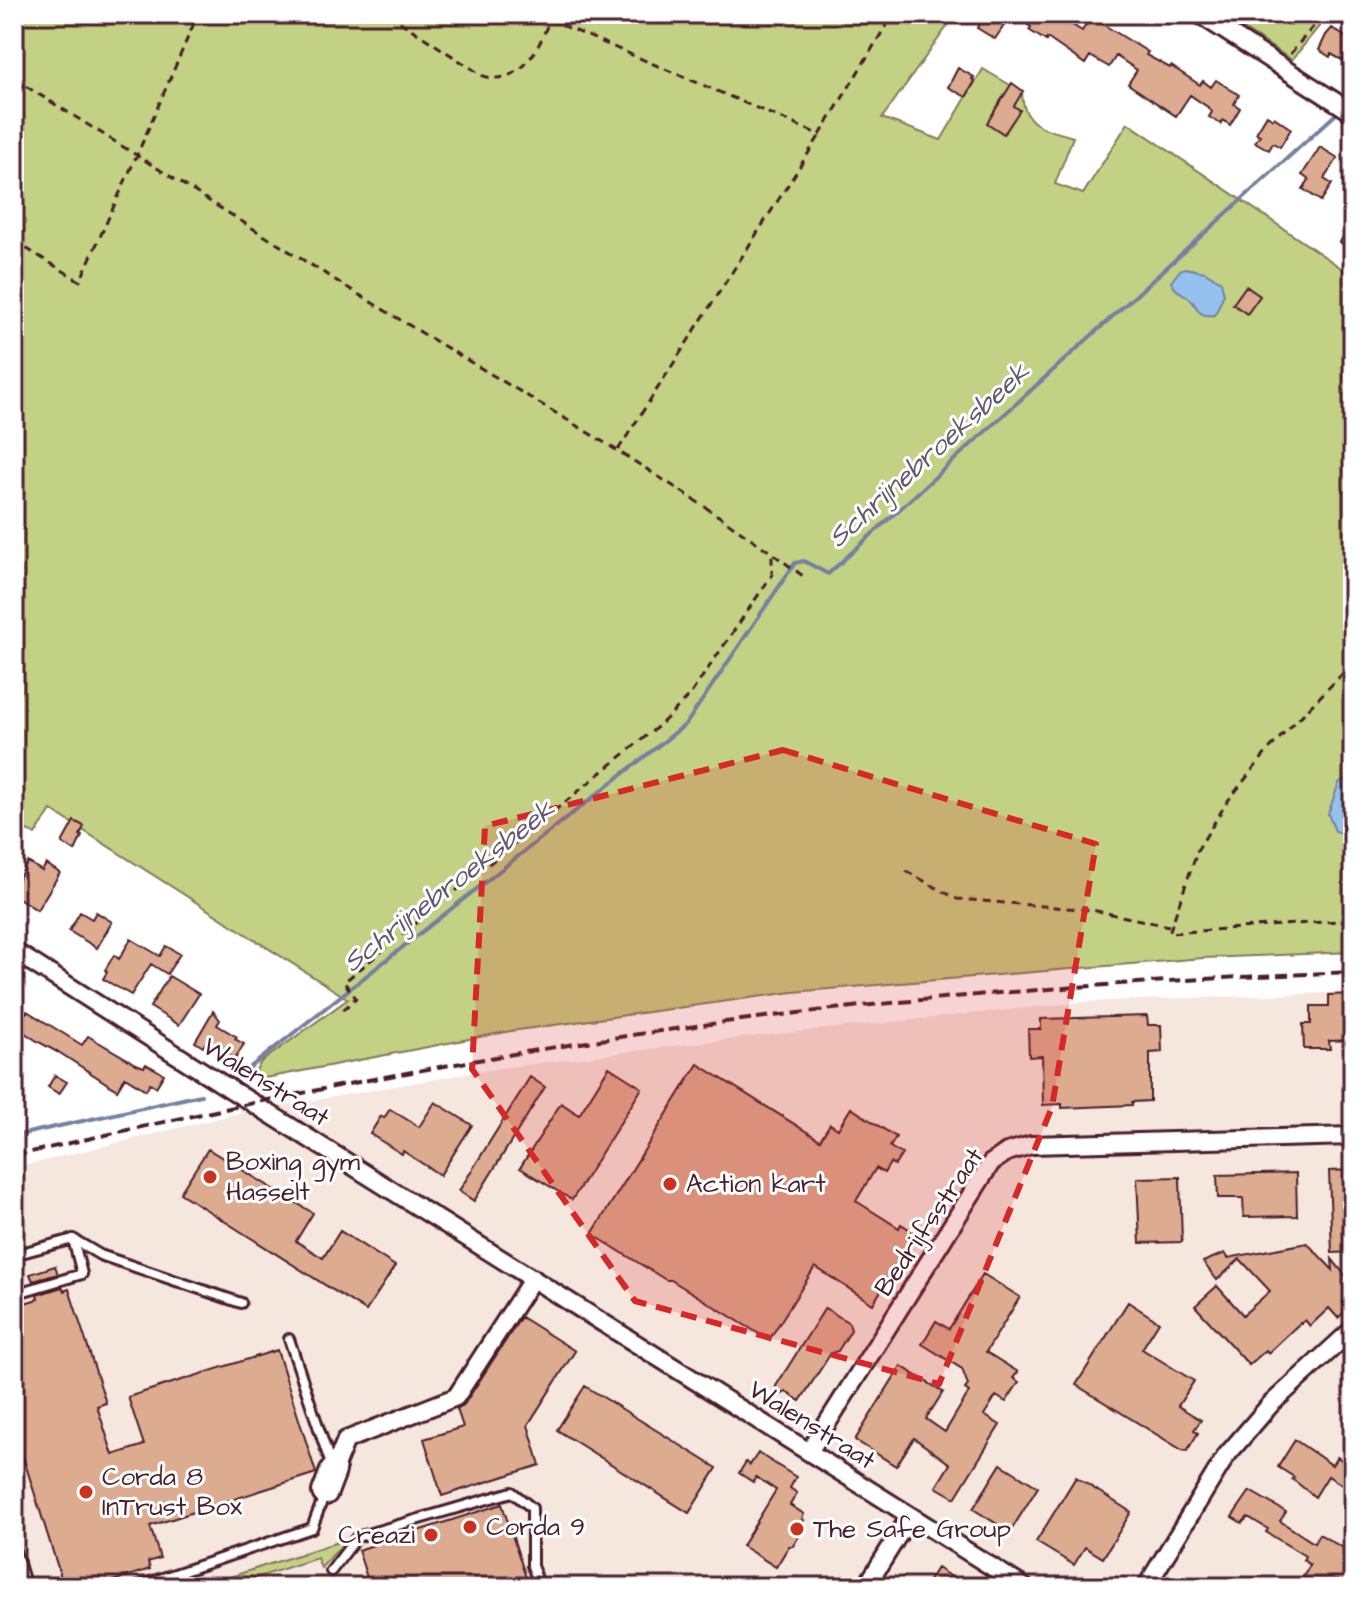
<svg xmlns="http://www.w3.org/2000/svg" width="1367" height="1601" viewBox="0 0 1367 1601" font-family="'Architects Daughter',sans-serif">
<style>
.built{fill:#f5e6de}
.green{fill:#c3d185;stroke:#867858;stroke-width:2}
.water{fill:#94c1ee;stroke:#7680a0;stroke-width:2}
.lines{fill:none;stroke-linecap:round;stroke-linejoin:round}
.stream{stroke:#7680a0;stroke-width:4}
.building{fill:#ddab90;stroke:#4a1f2b;stroke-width:2}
.lane-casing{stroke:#4a1f2b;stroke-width:14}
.street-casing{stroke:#4a1f2b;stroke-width:22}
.secondary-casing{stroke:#4a1f2b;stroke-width:30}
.path{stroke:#4a1f2b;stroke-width:3;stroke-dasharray:8 6;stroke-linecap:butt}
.lane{stroke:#fff;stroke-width:8}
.street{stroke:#fff;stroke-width:16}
.secondary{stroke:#fff;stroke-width:24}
.rail{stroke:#4a1f2b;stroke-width:4;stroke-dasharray:12 6;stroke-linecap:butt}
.marked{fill:#d62828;fill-opacity:0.2;stroke:#d62828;stroke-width:6;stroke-dasharray:16 10;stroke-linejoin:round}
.poi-dot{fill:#c8321e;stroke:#fff;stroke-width:3}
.labels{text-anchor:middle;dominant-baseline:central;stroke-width:6;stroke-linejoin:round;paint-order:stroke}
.street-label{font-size:26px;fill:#4a1f2b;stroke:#fff}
.poi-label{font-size:26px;fill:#4a1f2b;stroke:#fff;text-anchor:start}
.water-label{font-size:28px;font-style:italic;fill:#64586f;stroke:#fff}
</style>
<rect width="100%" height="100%" fill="#fff"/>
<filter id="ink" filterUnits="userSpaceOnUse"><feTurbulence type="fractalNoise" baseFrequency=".0125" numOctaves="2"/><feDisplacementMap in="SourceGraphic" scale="16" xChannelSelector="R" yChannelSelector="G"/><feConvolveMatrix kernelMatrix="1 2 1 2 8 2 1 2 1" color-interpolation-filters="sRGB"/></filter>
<g filter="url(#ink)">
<path class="built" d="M1353,992v595h-1339v-419l226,-55 253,-44 228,-29 363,-38z"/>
<path class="green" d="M14,14h942l-74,104 59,22 42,-71 39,23c1,35 22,36 51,45l-18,47 28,10 45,-71 225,153v676l-150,6 -410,34 -282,39 -251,48 -4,-9 5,-8 87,-63 -297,-189 -16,25 -21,-13z
M1220,14h109l-37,46z
M341,1541v5l-20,22 -4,-10 -90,29h-28z"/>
<path class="water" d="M1185,268l20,4 16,10 3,12 -9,21c-19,2 -15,-6 -25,-16 -8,-8 -13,-5 -19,-17l9,-12z
M1353,771v64h-1l-17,-4 -7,-17 11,-31z"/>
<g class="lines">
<path class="stream" d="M234,1080l452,-356 109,-161 9,-2 24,13 507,-459
M14,1136l187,-41"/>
</g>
<path class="building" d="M986,14h26l-17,25 -18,-11z
M1013,14h42l27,17 9,-14 57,35 -2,3 24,13 1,-2 29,19 3,-4 8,6 5,-7 23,15 -5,9 6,4 -10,17 -7,-5 -2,4 -12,-7 3,-5 -3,-4 -19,-13 -14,21 -48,-32 9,-14 -21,-14 -7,11 -19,-11 -5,8 -38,-26 -1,3 -17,-11 2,-3z
M1332,28l21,14v24l-22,-12 -1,3 -11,-7 7,-15z
M958,68l16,9 -2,2 3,2 -9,16 -18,-10z
M1012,83l11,8 -9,15 6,4 -16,24 -17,-11z
M1267,115l6,4 1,-2 17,12 -11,18 -7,-4 -4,7 -14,-8 5,-7 -4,-2z
M1320,147l18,11 -14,21 8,5 -11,17 -18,-12 6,-9 -7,-5z
M1353,221v31l-13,-10z
M1246,286l14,10 -13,18 -14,-10z
M74,821l10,5 -4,9 2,1 -7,15 -13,-8z
M28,862l14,9 4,-7 14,9 -23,37 -23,-15v-9z
M80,912l12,7 4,-7 16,10 -15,26 -28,-17z
M131,939l29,17 6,-10 14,8 -13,20 -16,-10 -20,31 -28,-16 4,-7 -2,-2 9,-15 5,4z
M169,976l30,18 -20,31 -29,-18z
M1353,994v46l-24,1 1,8h-26l-1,-25h8v-18h18v-11z
M27,1011l55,34 6,-9 48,28 8,3 2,-3 18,10 -8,13 -6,-4 -4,7 -21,-13 -8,13 -60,-39v1l-20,-11 -21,-14z
M213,1011l7,9 -3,5 20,12 -2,2 9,5 -9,15 -28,-18 -4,6 -8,-5z
M1147,1016l1,9h13l1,27 -12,1v48l-18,1v3l-70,3v-4l-19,1 -1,-49 -13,1 -1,-28h13v-10z
M698,1064l122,76 10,-16 8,5 13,-21 45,29 -6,10 12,7 -7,11 -5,-2 -6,10 -8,-5 -20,33 43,27 2,-4 14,9 -42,71 -58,-37 -46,73 -98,-60h-5l-74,-46z
M609,1067l33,21 -70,112 -52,-32 41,-65 18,12z
M55,1075l12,7 -8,12 -11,-7z
M530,1077l15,10 -71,114 -15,-10z
M435,1102l37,23 -32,50 -37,-24 -1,3 -32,-20 11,-18 3,2 6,-9 29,18z
M208,1149l105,64 -17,28 27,17 17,-27 55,35 -29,45 -186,-118z
M1353,1170v82l-21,1 -3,-82z
M1296,1173l1,43 -53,1 -1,-19h-25l-1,-23z
M1180,1177l2,65 -42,1 -3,-65z
M1307,1243l26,27 -1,-11 21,26v7l-10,10 6,6 -11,10 -9,-10 -19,18 -5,-6 -4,4 -1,-1 -32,30 -2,-3 -17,15 -54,-59 22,-20 26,29 27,-24 -30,-32 -23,21 -14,-18 22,-9 3,5z
M55,1266l3,8 -25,7 -3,-7z
M983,1274l37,23 -34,55 32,20 -5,6 6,4 -13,20 -10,-6 -12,19 16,10 -45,73 -19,-11 14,-23 -36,-26 -18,28 -41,-26 46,-74 42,26 -17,27 19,13 24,-40 -4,-3 3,-4 -6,-16 -40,-25 14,-23 13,8z
M62,1287l2,4 5,-2 37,114 -9,3 16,49 31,-10 -16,-48 149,-47 39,123 -166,53 10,32 -12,4 2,7 -56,18h-30l-50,-159v-122l24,-7 -1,-4z
M1128,1302l31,20 -17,27 52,32 -16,25 23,14 -7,10 4,3 -11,18 -5,-1 -106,-65z
M825,1308l24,15 2,7 -13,21 -7,2 -31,48 -14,-9 -10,5v-11z
M521,1317l54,34 -47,74 12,40 -98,31 -18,-57 39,-12 -6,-18 6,-3z
M585,1386l132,82 -28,45 -132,-83z
M1295,1440l37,25 5,-8 16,10v25l-25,-16 -13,21 -23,-18 2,-2 -16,-10z
M758,1453l38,24 -6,11 7,5 -7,12 14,9 -2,5 2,1 -3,7 1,4 -9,15h-4l-13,21 -34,-21 34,-56 -20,-13 -3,5 -14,-9 7,-11 4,3z
M1001,1464l37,23 -28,45 -37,-23z
M1076,1477l55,35 -28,46 -18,-11 -11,18 -38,-23z
M1250,1491l36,21 -6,9 34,22 5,-9 34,20v33h-47l4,-6 -7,-4 7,-12 -7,-5 2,-4 -39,-24 2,-3 -20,-12 -6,6 -10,-6z
M502,1504l27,83h-159l-12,-37z
M937,1568l30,19h-42z"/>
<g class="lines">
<g class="lane-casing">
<path id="lane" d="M73,1239l27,16 141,48
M14,1255l59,-16 9,35 -68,20
M289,1339l43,129
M14,1547l12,40
M331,1571l26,-34 155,-45 20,16v58l8,21
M136,1587l176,-59 13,-35"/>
</g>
<g class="street-casing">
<path id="street" d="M1199,14l154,99
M14,951l213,136 797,500
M809,1452l182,-289 16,-11 24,-7 322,-9
M333,1471l13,-31 110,-43 77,-119
M866,1587l44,-71
M1146,1587l80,-131 44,-51 83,-76"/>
</g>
<g class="secondary-casing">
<path id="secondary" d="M325,1492l8,-21"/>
</g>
<path class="path" d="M388,14l95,62c39,12 59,-32 68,-62
M536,14l284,121 73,-121
M1290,54l34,-40
M14,79c124,76 246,155 370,231 143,87 289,168 423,269
M14,241l66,40 57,-126 61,-141
M618,450l202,-315
M1353,663l-83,85 -43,54 -29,47 -29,84 184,-13
M906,871l51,28 135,11 77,16
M343,1010l13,-12 -12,-16 317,-258 29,-29 82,-120v-24"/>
<use href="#lane" class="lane"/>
<use href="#street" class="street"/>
<use href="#secondary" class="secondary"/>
<path class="rail" d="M14,1156c188,-44 376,-83 567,-113 256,-41 514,-61 772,-71"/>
</g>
</g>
<path class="marked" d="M783,750l313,94 -44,263 -113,277 -304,-83 -163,-232 13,-243z"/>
<g class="poi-dot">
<circle cx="210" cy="1177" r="8"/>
<circle cx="670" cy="1184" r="8"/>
<circle cx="86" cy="1492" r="8"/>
<circle cx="470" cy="1527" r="8"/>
<circle cx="797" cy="1529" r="8"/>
<circle cx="431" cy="1535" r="8"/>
</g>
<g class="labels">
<g class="street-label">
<text transform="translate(266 1082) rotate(32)">Walenstraat</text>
<text transform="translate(929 1222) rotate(-56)">Bedrijfsstraat</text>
<text transform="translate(812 1425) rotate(32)">Walenstraat</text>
</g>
<g class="poi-label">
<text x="226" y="1162">Boxing gym<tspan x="226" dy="30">Hasselt</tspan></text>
<text x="686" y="1184">Action kart</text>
<text x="102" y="1477">Corda 8<tspan x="102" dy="30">InTrust Box</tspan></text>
<text x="486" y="1527">Corda 9</text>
<text x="813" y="1529">The Safe Group</text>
<text x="415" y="1535" text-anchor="end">Creazi</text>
</g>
<g class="water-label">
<text transform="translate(929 455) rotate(-42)">Schrijnebroeksbeek</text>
<text transform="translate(449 886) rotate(-38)">Schrijnebroeksbeek</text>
</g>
</g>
<rect width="1367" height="1601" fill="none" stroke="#fff" stroke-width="48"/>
<rect x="24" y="24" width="1319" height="1553" fill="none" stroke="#4a1f2b" stroke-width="3" filter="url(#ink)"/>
</svg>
